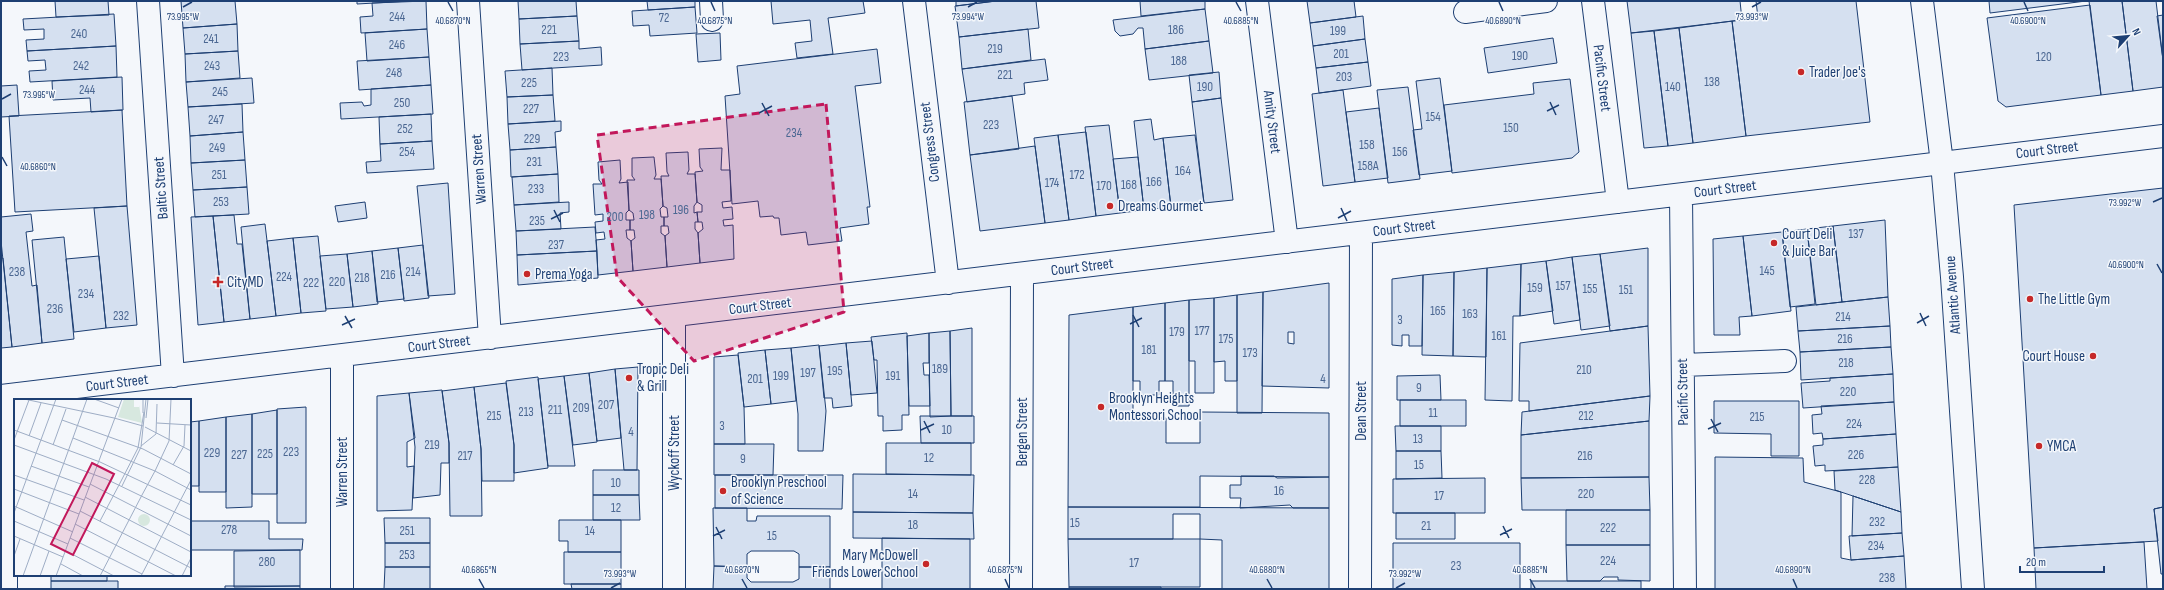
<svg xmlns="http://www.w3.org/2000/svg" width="2164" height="590" viewBox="0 0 2164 590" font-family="'Sofia Sans Condensed',sans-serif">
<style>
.building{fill:#d5e0f0;stroke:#1d3f73;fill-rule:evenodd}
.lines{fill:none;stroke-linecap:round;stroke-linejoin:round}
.minor-casing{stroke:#1d3f73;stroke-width:24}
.major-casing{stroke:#1d3f73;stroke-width:24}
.minor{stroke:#f4f7fb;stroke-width:22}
.major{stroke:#f4f7fb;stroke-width:22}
.marked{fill:#c2185b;fill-opacity:0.2;stroke:#c2185b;stroke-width:3;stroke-dasharray:8 5;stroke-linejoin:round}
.ticks{fill:none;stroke:#1d3f73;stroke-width:1.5}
.poi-dot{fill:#c62828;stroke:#f4f7fb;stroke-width:1.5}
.labels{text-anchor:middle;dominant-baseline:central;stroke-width:3;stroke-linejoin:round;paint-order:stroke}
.number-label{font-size:13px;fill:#4b6792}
.poi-label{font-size:15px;fill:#1d3f73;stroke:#f4f7fb;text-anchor:start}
.street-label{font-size:15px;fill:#1d3f73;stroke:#f4f7fb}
.inset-road{fill:none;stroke:#9eadc5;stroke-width:1}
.view{fill:#c2185b;fill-opacity:0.15;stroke:#c2185b;stroke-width:2}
.inset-edge{fill:none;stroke:#1d3f73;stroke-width:2}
.ticks-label{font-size:10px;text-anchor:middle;fill:#1d3f73;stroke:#f4f7fb;stroke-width:3;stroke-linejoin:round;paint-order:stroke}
</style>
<rect width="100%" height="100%" fill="#f4f7fb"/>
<path class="building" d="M55,1h53l1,14 -53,2z
M181,1h54l2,23 -54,4z
M357,1h53l-53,3z
M426,1l1,28 -66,4 -1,-16 13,-1 -1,-13z
M518,1h58l1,15 -58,3z
M647,1h48v6l-47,3z
M771,1h92l2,12 -37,5 5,36 -36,4 -2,-15 17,-2 -2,-21 -37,4z
M956,1h40l-40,5z
M996,1h40l3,27 -80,9 -4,-31z
M1140,1h65v8l-64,7z
M1307,1h47l2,16 -46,6z
M1627,1h113l2,19 -111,13z
M1756,1h100l14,121 -124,14 -14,-115 26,-3z
M1989,1h97l-96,12z
M2089,1h33l11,90 -32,4z
M2122,1h34l7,59v27l-30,4z
M2090,5l11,90 -95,12 -8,-6 -11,-83z
M695,7l2,26 -47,3 -1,-11 -16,1 -1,-15z
M1205,9l4,32 -64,8 -2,-21h-5l-5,6 -13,2 -5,-5 -2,-11z
M114,14l2,32 -89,5 -1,-11 18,-1v-10l-20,1 -1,-11z
M2163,15v45l-6,-44z
M577,16l2,25 -59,3 -1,-25z
M1363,16l2,23 -52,7 -3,-23z
M1732,21l14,115 -53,7 -14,-115z
M237,24l1,27 -53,3 -2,-26z
M1679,28l14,115 -25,3 -14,-115z
M427,29l2,28 -62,4 -2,-28z
M1028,29l3,31 -69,9 -3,-32z
M1654,31l14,115 -24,2 -13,-115z
M720,33l1,27 -23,2 -2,-28z
M1553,38l4,25 -69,10 -4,-25z
M1365,39l3,23 -52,6 -3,-22z
M579,41v8l22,-2 1,18 -80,5 -2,-26z
M1209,41l4,32 -64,7 -4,-31z
M116,46l1,31 -87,5 -1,-11 17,-1 -1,-10 -17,1 -1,-10z
M877,49l4,34 -26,3 15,121h-3l2,17 -29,4 2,13 -34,4 -2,-13 -25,3 -2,-17h-5l-1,-2 -13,1 -2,-16 -26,3 -7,-108 15,-2 -3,-28z
M238,51l2,27 -54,4 -1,-28z
M429,57l2,28 -72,5 -2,-29z
M1045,59l3,21 -24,3 1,11 -58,8 -5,-33z
M1368,62l3,24 -52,7 -3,-25z
M552,68l1,27 -46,2 -2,-26z
M1219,72l2,26 -29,4 -3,-27z
M122,77l1,33 -32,2 -1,-14 -37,2 -1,-19z
M252,78l2,25 -66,4 -2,-25z
M1440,78l12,93 -33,4 -6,-45 9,-1 -6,-48z
M1570,79l9,73 -7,6 -120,15 -8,-68 90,-11 -1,-11z
M17,85l2,31 -18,1v-31z
M431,85l2,29 -92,5 -1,-16 22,-1 2,4 7,-1v-16z
M1408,87l12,92 -32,4 -11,-93z
M1343,90l12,92 -32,4 -11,-92z
M553,95l2,26 -47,3 -1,-27z
M1012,96l7,53 -49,6 -6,-53z
M1221,98l12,102 -29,3 -12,-101z
M242,104l1,28 -53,4 -2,-29z
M1379,108l9,70 -33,4 -9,-70z
M122,110l5,96 -112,6 -6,-96z
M431,114l1,27 -52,3 -1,-27z
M1151,119l3,21 9,-2 8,69 -27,3 -10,-89z
M561,121v10l-6,1 1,15 -46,3 -2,-26z
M1109,125l11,88 -24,3 -11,-89z
M243,132l2,28 -54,3 -1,-27z
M1086,132l10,84 -27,4 -11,-85z
M1058,135l11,85 -24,3 -11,-85z
M1195,135l9,68 -33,4 -8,-69z
M432,141l2,28 -67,4 -1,-11 15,-1 -1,-17z
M1035,146l10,77 -65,8 -10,-76z
M556,147l2,27 -47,3 -1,-27z
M722,148l-1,22h9l1,31 -9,1 1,6 9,-1 1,12 -10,1 1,6 9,-1 1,34 -34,4 -2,-30 5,-4 -1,-7h-4l-1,-10h5v-7l-5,-3 -2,-30 8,-1 -3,-4 -1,-18z
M688,152l1,18 -2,4h8l2,28 -3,4v7l3,-1 1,10h-3v7l3,4 2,30 -33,4 -2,-31 4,-3 -1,-7h-4v-9h4l-1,-9 -4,-2 -2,-30h8l-2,-4 -1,-19z
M654,157l2,18 -2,4h7l2,27 -3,3 1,8h3v9h-3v7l4,3 2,31 -34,4 -2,-30 4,-3 -1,-8h-4v-10h4l-1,-7 -4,-3 -2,-30h8l-3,-4v-18z
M1138,157l6,53 -24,3 -7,-54z
M245,160l2,27 -54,3 -2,-27z
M620,160l1,19 -2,4 9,-1 1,28 -3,3v7h4v10h-4l1,8 4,3 2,30 -35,4 -2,-35 9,-1 -1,-7 -8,1 -1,-11 8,-1v-7l-8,1 -2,-31h9l-3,-4 -1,-18z
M558,174l1,28 -45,3 -2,-28z
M448,183l7,111 -27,2 -11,-110z
M247,187l2,27 -54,3 -2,-27z
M2163,188v319l-9,2 4,32 -124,7 -20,-343z
M365,202l2,16 -29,4 -3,-16z
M569,202v10l-9,1 1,16 -45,2 -2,-26z
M127,206l10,119 -31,3 -12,-120z
M31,214l2,17 -7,1 6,54 5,-1 5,58 -30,4 -11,-106v-24z
M234,215l3,29h5l8,75 -26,3 -11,-106z
M213,216l11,106 -26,3 -7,-108z
M1885,220l3,77 -46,5 -9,-76z
M265,224l11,92 -26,3 -9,-92z
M1833,226l9,76 -26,3 -9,-76z
M595,227l2,24 -80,4 -1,-24z
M1807,229l8,75 -25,3 -8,-75z
M1782,232l9,79 -39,5 -9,-80z
M318,236l8,75 -25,2 -8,-75z
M1743,236l9,80 -13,1 1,18h-26l-1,-96z
M64,237l10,102 -32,4 -10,-103z
M293,238l8,75 -25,3 -9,-75z
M423,245l6,53 -25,3 -6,-53z
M398,248l6,51 -27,3 -5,-51z
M1648,248v78l-38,5 -10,-77z
M372,251l6,53 -25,3 -6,-53z
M597,251l1,27 -80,7 -1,-30z
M347,254l6,53 -27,2 -6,-53z
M1600,254l10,72 -29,4 -9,-73z
M99,256l7,72 -32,4 -8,-73z
M1572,257l8,63 -26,4 -8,-63z
M1,258h2l9,89 -11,1z
M1546,261l7,50 -33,5 1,-52z
M1521,264l-1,52h-7l-1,85 -27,-1 2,-132z
M1487,268l-1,89 -33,-1 1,-84z
M1454,272l-1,84 -31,-1 1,-80z
M1423,275l-1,71h-13v-11h-7v11l-10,-1v-66z
M1329,283v105l-67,-2 1,-94zM1288,332h6v12l-6,-1z
M1263,292l-1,121h-25v-118z
M1237,295v86h-12v-20l-11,1v-64z
M1888,297l2,29 -92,5 -2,-24z
M1214,298v95h-19v-32h-6v-61z
M1189,300v106h-16v-25h-8v-78z
M1165,303v78h-6v14h-19v-14h-7v-74z
M1133,307v111h33v25h34v-31l129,1v64l-129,-1v31h-132l1,-192z
M1648,326l2,70 -121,15v-10h-10l1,-58z
M1890,326l1,21 -91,5 -2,-21z
M972,328v88h-21l-1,-85z
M950,331l1,85 -21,1 -1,-84z
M907,333l2,82h-7v15l-19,1v-15h-5l-1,-56h-3l-3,-23z
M929,333v30h-6l1,12h5l1,31h-21l-2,-70z
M872,341l5,52 -26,2 -5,-52z
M846,343l6,63 -19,2 -1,-10h-8l-5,-52z
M819,345l7,66 -3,40h-25v-37l-7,-66z
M1891,347l2,27 -92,6 -1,-28z
M791,348l5,53 -25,3 -6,-54z
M765,350l6,54 -27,3 -6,-54z
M738,355l6,52 1,37h-31v-87z
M638,367l-1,103h-13l-9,-101z
M615,369l6,69 -24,3 -8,-68z
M589,373l8,69 -24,3 -9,-69z
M1893,374l1,28 -91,6 -2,-25 29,-2v-3z
M1440,375l1,25h-44v-24z
M564,376l11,90h-27l-10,-87z
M538,377l10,91 -34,5v-28l-8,-64z
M506,383l8,62v36h-32l-1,-32 -7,-62z
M474,387l7,62 1,67h-32l-1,-73 -7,-52z
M442,390l7,53v20h-8l-1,32 -27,3 2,-51 -6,-54z
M409,393l6,45 -8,4v25l7,-1 -2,44 -35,1v-115z
M1650,396l-1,25 -128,14 1,-23z
M1400,400h66v26h-66z
M1714,401h85v55h-28v-22l-57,-1z
M1894,402l2,32 -73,5 -1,-6 -9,1 -1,-19 10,-1 -1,-8z
M306,407v116h-29v-114z
M277,410v84h-25v-80z
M252,414v93l-26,1v-91z
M920,416h54v27h-53z
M226,417v75h-27v-71z
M199,421v65h-9v-64z
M1649,421v56l-128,1v-43z
M1395,426h46v25h-45z
M1896,434l2,33 -73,4v-6l-10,1 -2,-20 10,-1v-6z
M886,443h85v32l-85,-1z
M714,444h60l-1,31h-59z
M1396,451h45l1,27 -46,1z
M1715,457l88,1 1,24 37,10v66l10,2 53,-4 2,33h-191z
M1898,467l3,45 -66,-22 -1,-19z
M593,470h46v25h-46z
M853,474l121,1 -1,38 -120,-1z
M715,475h128l-1,34 -127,-1z
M1241,476h33l3,2 52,-1v31h-36l-3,-3 -50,3 1,-10h-11v-13h11z
M1649,477l1,33h-128l-1,-32z
M1485,478v35h-92v-34z
M593,495h46l1,25h-47z
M1853,496l48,16 1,21 -50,3z
M1068,507l261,1v81h-107v-49l-22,-1v-25h-27v25h-105z
M2163,507v67h-2l-7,-65z
M713,508h34v13h9l1,-5h73v51h-31v-13l-5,-3h-43l-4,3v13l-33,-1z
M1566,510h84v35h-84z
M853,512l120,1 1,26 -121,-1z
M1396,513h59v26h-59z
M384,518h46v25h-45z
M559,520h62v32h-53v-11h-9z
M190,521h79v18h34l-1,11h-112z
M1902,533l2,23 -53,4 -2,-24z
M882,538l88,1v50h-88z
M1068,539h132v48h-131z
M2144,542l3,47h-111l-2,-41z
M385,543h45v24h-45z
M1393,543h127v46h-127z
M1566,545h84v36l-32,-1v-3h-14l-4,4h-33z
M300,550v36l-66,1v-36z
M564,552h57v32h-57z
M714,566l33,1v11l4,4h42l6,-3v-12h31v22h-117z
M385,567h45v22h-46z
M51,575h56v6h-56z
M51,581h67v8h-67z
M1531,581h110v8h-110z
M571,584h50v5h-49z
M225,586h75v3h-75z
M1069,587h92v2h-92z"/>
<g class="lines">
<g class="minor-casing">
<path id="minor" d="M148,1l25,375
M468,1l22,337
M711,1l1,19
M914,1l34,282
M1257,1l30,241
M1593,1l25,201
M1465,12l81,-11
M1681,195l4,394
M674,316v273
M1683,365l102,-4
M1,396l1941,-233
M6,396v193
M342,589v-233
M1021,589l1,-314
M1360,589l1,-356"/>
</g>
<g class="major-casing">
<path id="major" d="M1922,1l20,162 10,114 21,312
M1942,163l221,-27"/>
</g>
<use href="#minor" class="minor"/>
<use href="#major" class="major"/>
</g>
<path class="marked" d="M826,104l18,208 -150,49 -77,-84 -20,-142z"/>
<path class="ticks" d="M448,2l5,9M711,2l4,9M1236,2l5,9M1499,2l4,9M2024,2l4,9M183,7l9,-5M968,7l9,-5M1752,7l9,-5M2,99l9,-5M1550,102l6,13M762,103l7,13M1547,111l12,-6M759,113l13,-7M2,157l5,9M2153,202l9,-4M1341,208l6,13M554,210l6,12M1338,218l13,-7M551,219l12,-6M2157,264l5,9M1920,313l6,13M1133,315l6,12M345,316l7,12M1917,323l12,-7M1130,324l12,-6M342,325l13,-6M1711,419l7,13M924,421l6,12M1708,429l13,-6M921,430l13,-6M1503,526l6,12M716,527l6,12M1500,535l12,-6M713,536l12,-6M479,579l5,9M742,579l5,9M1005,579l4,9M1267,579l5,9M1530,579l5,9M1793,579l4,9M611,588l9,-5M1396,588l9,-5"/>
<g class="poi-dot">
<circle cx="1801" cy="72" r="4"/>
<circle cx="1110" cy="206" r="4"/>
<circle cx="1774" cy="243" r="4"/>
<circle cx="527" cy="274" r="4"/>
<path d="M216 276h4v4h4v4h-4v4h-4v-4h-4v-4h4z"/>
<circle cx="2030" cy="299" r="4"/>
<circle cx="2093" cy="356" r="4"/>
<circle cx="629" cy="378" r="4"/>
<circle cx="1101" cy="407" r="4"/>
<circle cx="2039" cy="446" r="4"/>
<circle cx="723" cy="491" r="4"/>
<circle cx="926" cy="564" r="4"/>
</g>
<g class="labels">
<g class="number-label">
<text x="397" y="17">244</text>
<text x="664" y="18">72</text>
<text x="549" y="30">221</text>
<text x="1176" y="30">186</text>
<text x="1338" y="31">199</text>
<text x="79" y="34">240</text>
<text x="211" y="39">241</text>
<text x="397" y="45">246</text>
<text x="995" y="49">219</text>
<text x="1341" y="54">201</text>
<text x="1520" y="56">190</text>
<text x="561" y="57">223</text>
<text x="2044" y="57">120</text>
<text x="1179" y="61">188</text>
<text x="81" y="66">242</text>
<text x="212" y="66">243</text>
<text x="394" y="73">248</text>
<text x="1005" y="75">221</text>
<text x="1344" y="77">203</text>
<text x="1712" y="82">138</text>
<text x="529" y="83">225</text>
<text x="1205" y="87">190</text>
<text x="1673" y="87">140</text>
<text x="87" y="90">244</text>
<text x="220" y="92">245</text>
<text x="402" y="103">250</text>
<text x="531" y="109">227</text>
<text x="1433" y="117">154</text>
<text x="216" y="120">247</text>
<text x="991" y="125">223</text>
<text x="1511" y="128">150</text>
<text x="405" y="129">252</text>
<text x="794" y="133">234</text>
<text x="532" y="139">229</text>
<text x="1367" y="145">158</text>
<text x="217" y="148">249</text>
<text x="407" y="152">254</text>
<text x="1400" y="152">156</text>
<text x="534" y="162">231</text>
<text x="1368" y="166">158A</text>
<text x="1183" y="171">164</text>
<text x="219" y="175">251</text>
<text x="1077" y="175">172</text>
<text x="1154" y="182">166</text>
<text x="1052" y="183">174</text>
<text x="1129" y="185">168</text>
<text x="1104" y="186">170</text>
<text x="536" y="189">233</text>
<text x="221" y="202">253</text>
<text x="681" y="210">196</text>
<text x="647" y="215">198</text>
<text x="615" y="217">200</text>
<text x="537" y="221">235</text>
<text x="1856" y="234">137</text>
<text x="556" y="245">237</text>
<text x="1767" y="271">145</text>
<text x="17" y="272">238</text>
<text x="413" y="272">214</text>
<text x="388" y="275">216</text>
<text x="284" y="277">224</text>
<text x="362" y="278">218</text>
<text x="337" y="282">220</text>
<text x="311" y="283">222</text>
<text x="1563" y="286">157</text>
<text x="1535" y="288">159</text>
<text x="1590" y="289">155</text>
<text x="1626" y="290">151</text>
<text x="86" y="294">234</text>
<text x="55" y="309">236</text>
<text x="1438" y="311">165</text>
<text x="1470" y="314">163</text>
<text x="121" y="316">232</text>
<text x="1843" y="317">214</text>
<text x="1400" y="320">3</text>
<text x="1202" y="331">177</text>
<text x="1177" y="332">179</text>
<text x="1499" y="336">161</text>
<text x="1226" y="339">175</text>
<text x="1845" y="339">216</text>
<text x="1149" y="350">181</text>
<text x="1250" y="353">173</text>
<text x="1846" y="363">218</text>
<text x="940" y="369">189</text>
<text x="1584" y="370">210</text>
<text x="835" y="371">195</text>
<text x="808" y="373">197</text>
<text x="781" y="376">199</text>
<text x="893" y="376">191</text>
<text x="755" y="379">201</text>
<text x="1323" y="379">4</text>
<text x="1419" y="388">9</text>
<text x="1848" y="392">220</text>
<text x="606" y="405">207</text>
<text x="581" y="408">209</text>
<text x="555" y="410">211</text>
<text x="526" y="412">213</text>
<text x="1433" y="413">11</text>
<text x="494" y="416">215</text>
<text x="1586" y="416">212</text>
<text x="1757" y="417">215</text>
<text x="1854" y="424">224</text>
<text x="722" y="426">3</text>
<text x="947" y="430">10</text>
<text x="631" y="432">4</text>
<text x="1418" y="439">13</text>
<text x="432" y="445">219</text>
<text x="291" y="452">223</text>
<text x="212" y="453">229</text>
<text x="265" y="454">225</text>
<text x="239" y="455">227</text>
<text x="1856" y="455">226</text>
<text x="465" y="456">217</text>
<text x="1585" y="456">216</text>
<text x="929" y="458">12</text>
<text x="743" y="459">9</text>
<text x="1419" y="465">15</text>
<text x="1867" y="480">228</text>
<text x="616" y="483">10</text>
<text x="1279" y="491">16</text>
<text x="913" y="494">14</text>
<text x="1586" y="494">220</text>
<text x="1439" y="496">17</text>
<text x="616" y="508">12</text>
<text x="1877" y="522">232</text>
<text x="1075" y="523">15</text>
<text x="913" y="525">18</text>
<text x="1426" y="526">21</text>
<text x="1608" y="528">222</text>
<text x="229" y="530">278</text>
<text x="407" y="531">251</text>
<text x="590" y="531">14</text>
<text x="772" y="536">15</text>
<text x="1876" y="546">234</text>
<text x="407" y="555">253</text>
<text x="1608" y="561">224</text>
<text x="267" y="562">280</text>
<text x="1134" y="563">17</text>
<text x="1456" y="566">23</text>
<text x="1887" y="578">238</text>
</g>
<g class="poi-label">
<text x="1809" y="72">Trader Joe's</text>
<text x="1118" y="206">Dreams Gourmet</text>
<text x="1782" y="234">Court Deli<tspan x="1782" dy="17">&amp; Juice Bar</tspan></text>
<text x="535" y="274">Prema Yoga</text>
<text x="227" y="282">CityMD</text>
<text x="2038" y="299">The Little Gym</text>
<text x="2085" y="356" text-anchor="end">Court House</text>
<text x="637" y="369">Tropic Deli<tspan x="637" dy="17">&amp; Grill</tspan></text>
<text x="1109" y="398">Brooklyn Heights<tspan x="1109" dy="17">Montessori School</tspan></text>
<text x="2047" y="446">YMCA</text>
<text x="731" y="482">Brooklyn Preschool<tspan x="731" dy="17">of Science</tspan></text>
<text x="918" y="555" text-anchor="end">Mary McDowell<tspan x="918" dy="17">Friends Lower School</tspan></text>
</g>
<g class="street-label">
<text transform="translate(1602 78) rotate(83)">Pacific Street</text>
<text transform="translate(1272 122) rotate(83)">Amity Street</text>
<text transform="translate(930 142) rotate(-97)">Congress Street</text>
<text transform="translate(2047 150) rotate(-7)">Court Street</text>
<text transform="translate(479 169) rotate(-94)">Warren Street</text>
<text transform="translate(161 188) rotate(-94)">Baltic Street</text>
<text transform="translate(1725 189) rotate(-7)">Court Street</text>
<text transform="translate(1404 228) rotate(-7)">Court Street</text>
<text transform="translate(1082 267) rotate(-7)">Court Street</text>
<text transform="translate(1953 295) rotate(-94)">Atlantic Avenue</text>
<text transform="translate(760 306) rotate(-7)">Court Street</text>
<text transform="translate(439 344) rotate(-7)">Court Street</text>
<text transform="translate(117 383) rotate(-7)">Court Street</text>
<text transform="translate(1683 392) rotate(-91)">Pacific Street</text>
<text transform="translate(1361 411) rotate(-90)">Dean Street</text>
<text transform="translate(1022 432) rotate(-90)">Bergen Street</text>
<text transform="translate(674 453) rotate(-90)">Wyckoff Street</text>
<text transform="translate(342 472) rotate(-90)">Warren Street</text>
</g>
</g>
<g transform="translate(14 399)">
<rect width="177" height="177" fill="#f4f7fb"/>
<path d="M110,0h10v8h5v-2l3,18 -24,-6zM124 121a6 6 0 1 1 12 0a6 6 0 1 1-12 0Z" fill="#d7e8df"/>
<path class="inset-road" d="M10,0l90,19M80,0l25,9M129,14v-14M100,19l29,8M132,19l2,-19M48,21l81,29 48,25M143,24l34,2M131,28l46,24M0,31l86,32 91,43M15,37l12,-33M59,39l82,33 14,-30 2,-42M0,41l15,-40M0,46l92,34 85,41M39,46l13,-36M127,47l15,-12 1,-30M159,66l11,-19 1,-21M17,67l58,21M80,75l28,-75M0,76l70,25M76,85l101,52M105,86l19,-37 6,-36M108,87l19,-39 5,-48M0,90l65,25M128,96l13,-24 36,19M71,98l106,55M0,107l59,26M66,112l111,57M0,114l42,-114M0,122l54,23M86,122l19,-36M61,125l101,52M0,137l49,21M56,139l72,36M52,152l48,25M0,157l6,-17M47,165l22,12M9,177l64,-177M26,177l9,-25M42,177l38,-102M86,177l42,-81M127,177l50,-96M168,177l9,-18"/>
<path class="view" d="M78,64l22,11 -41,81 -22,-11z"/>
<rect width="177" height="177" class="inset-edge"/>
</g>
<g class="ticks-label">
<text x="183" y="20">73.995°W</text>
<text x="968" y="20">73.994°W</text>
<text x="1752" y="20">73.993°W</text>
<text x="453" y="24">40.6870°N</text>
<text x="715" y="24">40.6875°N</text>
<text x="1241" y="24">40.6885°N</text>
<text x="1503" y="24">40.6890°N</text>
<text x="2028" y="24">40.6900°N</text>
<text x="39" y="98">73.995°W</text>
<text x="38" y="170">40.6860°N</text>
<text x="2125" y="206">73.992°W</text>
<text x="2126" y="268">40.6900°N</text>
<text x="479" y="573">40.6865°N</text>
<text x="742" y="573">40.6870°N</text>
<text x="1005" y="573">40.6875°N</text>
<text x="1267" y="573">40.6880°N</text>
<text x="1530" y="573">40.6885°N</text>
<text x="1793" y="573">40.6890°N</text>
<text x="620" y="577">73.993°W</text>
<text x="1405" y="577">73.992°W</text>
</g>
<rect width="2164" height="590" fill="none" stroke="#1d3f73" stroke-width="4"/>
<g transform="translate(2128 36) rotate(63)" stroke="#f4f7fb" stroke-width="3" paint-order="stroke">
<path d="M0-3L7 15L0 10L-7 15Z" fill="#1d3f73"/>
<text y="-6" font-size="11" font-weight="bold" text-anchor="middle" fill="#1d3f73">N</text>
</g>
<path d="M2020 566v6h84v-6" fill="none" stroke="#1d3f73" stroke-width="2"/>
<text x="2026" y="566" font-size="12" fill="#1d3f73" stroke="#f4f7fb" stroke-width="3" paint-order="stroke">20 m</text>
</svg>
